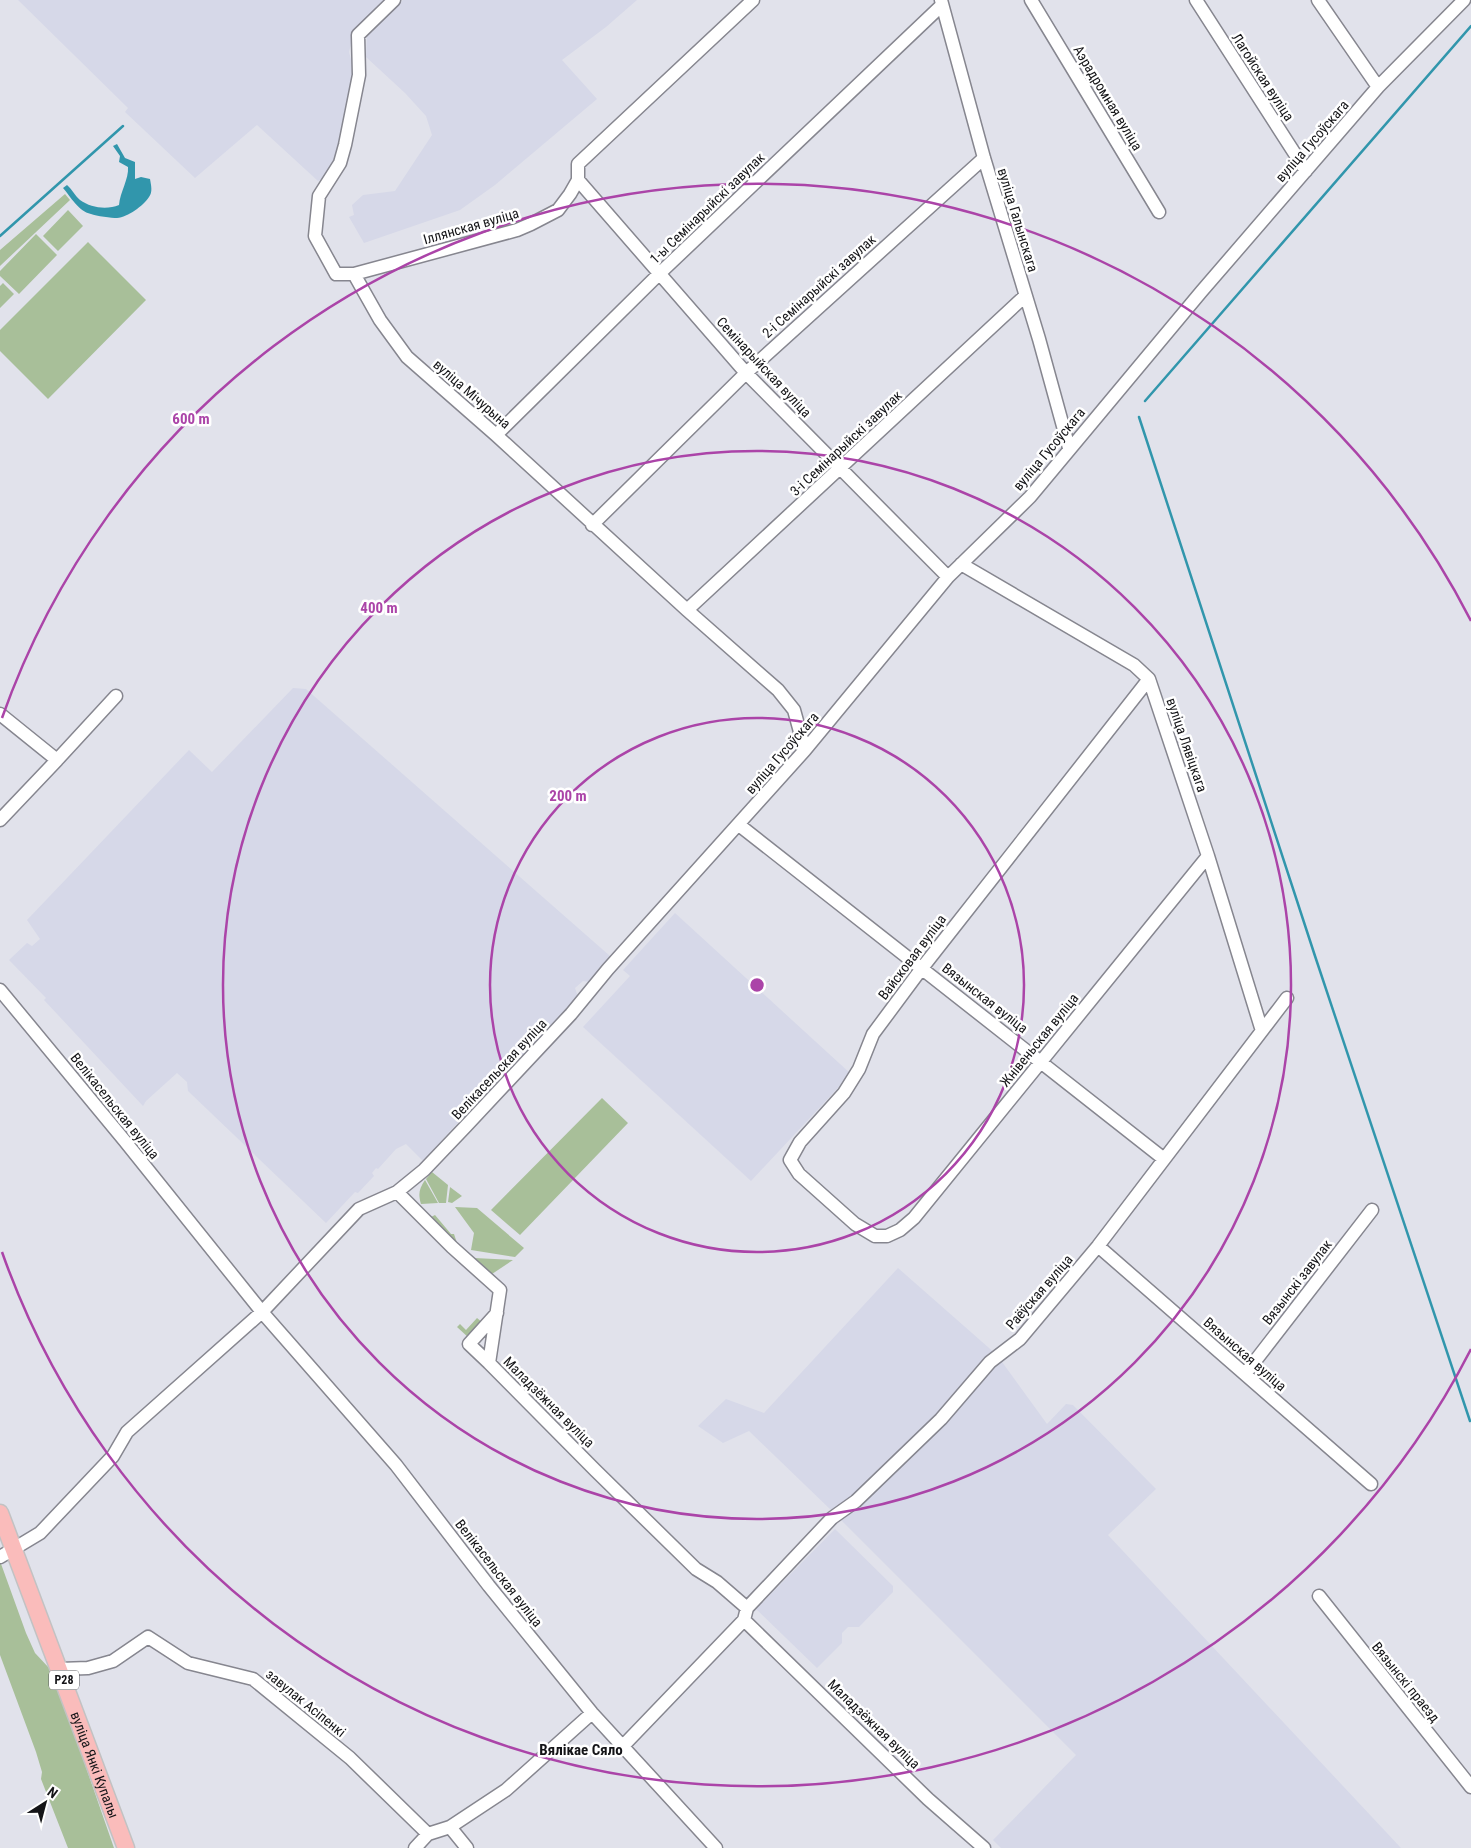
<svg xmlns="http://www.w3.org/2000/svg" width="1471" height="1848" viewBox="0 0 1471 1848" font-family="'Roboto Condensed',sans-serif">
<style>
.built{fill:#d6d8e8}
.green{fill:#a8bf99}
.water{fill:#3196ac}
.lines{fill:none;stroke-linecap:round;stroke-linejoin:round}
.stream{stroke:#3196ac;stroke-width:2.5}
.minor-casing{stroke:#86868f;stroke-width:15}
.major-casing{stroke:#c2c2c3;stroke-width:19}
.minor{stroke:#fff;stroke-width:12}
.major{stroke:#fabcbb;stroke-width:16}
.ring{fill:none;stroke:#ab44a8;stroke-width:2.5}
.labels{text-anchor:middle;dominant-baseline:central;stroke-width:5;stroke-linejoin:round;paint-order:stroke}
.shield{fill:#fff;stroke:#5a5a5d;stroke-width:1}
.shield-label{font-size:12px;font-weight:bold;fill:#141417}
.street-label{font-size:14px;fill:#141417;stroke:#fff}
.neighbourhood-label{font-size:15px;font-weight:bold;fill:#141417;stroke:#fff}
.centre{fill:#ab44a8;stroke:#fff;stroke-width:2.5}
.ring-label{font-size:15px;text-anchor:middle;font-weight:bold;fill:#ab44a8;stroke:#fff;stroke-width:5;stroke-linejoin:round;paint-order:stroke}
</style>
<rect width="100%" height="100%" fill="#e1e2eb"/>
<path class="built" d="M18,0h370l-34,31 -5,21 5,19 -18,91 -11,15 -7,4 -61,-56 -62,53 -70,-66 3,-4z
M403,0h234l-31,27 -44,33 35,39 -102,86 -35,25 -96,33 -15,-26 5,-2 -2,-10 11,-10 32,-4 37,-56 -6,-19 -21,-23 -39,-36 1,-21z
M293,688l13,1 304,267 -20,26 -7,-1 -8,7 3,9 -94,102 -3,-2 -58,64 -17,-17 -10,5 -18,20 -2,-1 -4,5 2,3 -16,17 -3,-1 -29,31 -138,-132 -1,-9 -10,-9 -31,28 -3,5 -99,-106 2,-2 -37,-38 18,-17 5,3 8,-7 -13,-19 162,-170 23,22z
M675,913l176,161 -100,107 -168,-154 47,-51 -7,-6z
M898,1268l99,87 50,69 19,-20 7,1 83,84 -48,46 293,313h-400l-8,-8 83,-85 -244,-244 -83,-80 -26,12 -25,-17 28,-27 38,14z
M835,1529l58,57v6l-34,35h-11l-6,6v10l-25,25 -61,-59z"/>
<path class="green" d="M65,194l5,6 -70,66v-16z
M68,210l15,16 -25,25 -15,-15z
M36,234l21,21 -38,39 -19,-18v-5z
M88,242l58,58 -98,99 -48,-48v-21z
M3,283l11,11 -14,14v-22z
M602,1098l26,25 -108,112 -29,-25z
M432,1172l16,13 -2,18h-7l-13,-24z
M425,1180l13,23 -17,1c-3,-10 -2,-15 4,-24z
M450,1187l12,9 -10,7 -4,-1z
M455,1207l22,1 47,40 -9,9 -44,-7 3,-17z
M435,1215l16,19h3l3,9h-3l-23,-26z
M474,1258l39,2 -21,14z
M477,1318l6,5 -14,15 -12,-11 3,-3 6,6z
M0,1561l26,72 9,20 15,16 31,84 33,95h-46l-27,-69 1,-7 -6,-20 -36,-97z"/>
<path class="water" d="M117,144l8,14 10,4v17l6,-2 9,2c1,6 3,13 -1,18 -6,9 -21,20 -32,21 -5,0 -21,-2 -26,-4 -13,-3 -20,-17 -28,-26l4,-3c5,4 8,11 13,15 11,8 27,10 39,5 1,-13 10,-26 9,-38l-9,-5 1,-6 -7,-10z"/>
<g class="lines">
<path class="stream" d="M0,236l123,-110
M1145,401l326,-375
M1139,417l176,539 155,465"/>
<g class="minor-casing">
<path id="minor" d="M394,0l-36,35 1,40 -14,70 -5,18 -21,33 -4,40 21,38h18l163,-44 14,-6 27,-14 12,-16 8,-14
M753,0l-175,164v16l168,193 202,204
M941,0l43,158 55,181 30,109
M1031,0l128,212
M1196,0l110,171
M1318,0l60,87
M354,274l26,46 27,37 89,78 191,175 91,80 16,20 11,40
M496,435l164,-162 282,-268
M592,525l154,-152 238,-215
M961,564l173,101 15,14 59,177 54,175
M687,610l338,-314
M1149,679l-227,289 -49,66 -14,35 -15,24 -44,49 -10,18 9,14 56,50 20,12h12l13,-6 14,-12 294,-362
M0,714l57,46 -57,60
M57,760l59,-64
M739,825l425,334
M0,990l124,150 138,172 134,153 93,121 103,127 124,135
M397,1192l55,55 48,43 -11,73 106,107 101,99 21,13 30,26
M1098,1246l273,238
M489,1363l-20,-19 28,-31
M1245,1374l127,-164
M0,1557l40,-24 73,-77 14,-24 135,-120 97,-103 38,-17 27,-22 42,-44 105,-112 37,-45 197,-219 143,-173 82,-80 171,-205 177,-205 86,-87
M1319,1596l152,191
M744,1620l3,-12 85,-90 24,-17 85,-82 49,-57 30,-23 78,-93 189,-248
M744,1620l184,179 56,49
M60,1669l28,-1 25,-7 35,-24 40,26 65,16 97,79 78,76
M622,1747l122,-127
M450,1827l17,21
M415,1848l13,-14 22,-7 56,-37 86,-77"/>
</g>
<g class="major-casing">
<g id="major">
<path id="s1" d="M0,1513l126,335"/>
</g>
</g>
<use href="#minor" class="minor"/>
<use href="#major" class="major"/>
</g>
<g class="ring">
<circle cx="757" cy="985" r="267"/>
<circle cx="757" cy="985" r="534"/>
<path d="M1471 1349A801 801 0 0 1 2 1252M2 718A801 801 0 0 1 1471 621"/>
</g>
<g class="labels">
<rect class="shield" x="49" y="1670.5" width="30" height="19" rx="4"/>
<g class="shield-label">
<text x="64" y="1680">Р28</text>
</g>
<g class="street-label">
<text transform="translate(1263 77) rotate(57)">Лагойская вуліца</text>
<text transform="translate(1108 98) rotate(59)">Аэрадромная вуліца</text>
<text transform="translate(1312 141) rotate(-49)">вуліца Гусоўскага</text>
<text transform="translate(707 208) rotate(-44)">1-ы Семінарыйскі завулак</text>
<text transform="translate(1018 220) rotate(73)">вуліца Галынскага</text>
<text transform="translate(471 226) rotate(-16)">Іллянская вуліца</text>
<text transform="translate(819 286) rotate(-42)">2-і Семінарыйскі завулак</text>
<text transform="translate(764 367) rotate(47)">Семінарыйская вуліца</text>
<text transform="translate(472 394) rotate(41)">вуліца Мічурына</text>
<text transform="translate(846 443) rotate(-43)">3-і Семінарыйскі завулак</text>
<text transform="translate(1049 449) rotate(-50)">вуліца Гусоўскага</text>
<text transform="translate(1187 745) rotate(71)">вуліца Лявіцкага</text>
<text transform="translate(782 753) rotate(-49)">вуліца Гусоўскага</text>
<text transform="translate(912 957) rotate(-53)">Вайсковая вуліца</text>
<text transform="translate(985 998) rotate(38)">Вязынская вуліца</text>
<text transform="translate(1039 1040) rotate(-51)">Жнівеньская вуліца</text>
<text transform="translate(499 1069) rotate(-47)">Велікасельская вуліца</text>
<text transform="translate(115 1106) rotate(51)">Велікасельская вуліца</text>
<text transform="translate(1297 1282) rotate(-52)">Вязынскі завулак</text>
<text transform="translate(1039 1292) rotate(-49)">Раёўская вуліца</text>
<text transform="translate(1245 1354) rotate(41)">Вязынская вуліца</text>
<text transform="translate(549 1402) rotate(45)">Маладзёжная вуліца</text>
<text transform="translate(499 1573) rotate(52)">Велікасельская вуліца</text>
<text transform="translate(1406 1682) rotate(51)">Вязынскі праезд</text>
<text transform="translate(306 1703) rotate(39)">завулак Асіпенкі</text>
<text transform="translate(874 1724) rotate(44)">Маладзёжная вуліца</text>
<text stroke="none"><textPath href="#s1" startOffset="269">вуліца Янкі Купалы</textPath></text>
</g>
<g class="neighbourhood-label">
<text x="581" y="1750">Вялікае Сяло</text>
</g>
</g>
<circle cx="757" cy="985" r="8" class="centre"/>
<g class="ring-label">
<text x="191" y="424">600 m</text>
<text x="379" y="613">400 m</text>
<text x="568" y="801">200 m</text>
</g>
<g transform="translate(45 1803) rotate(36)" stroke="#ffffff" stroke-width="4" paint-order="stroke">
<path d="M0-4L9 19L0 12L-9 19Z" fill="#141417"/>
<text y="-8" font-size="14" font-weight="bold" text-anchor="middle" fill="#141417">N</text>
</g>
</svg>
